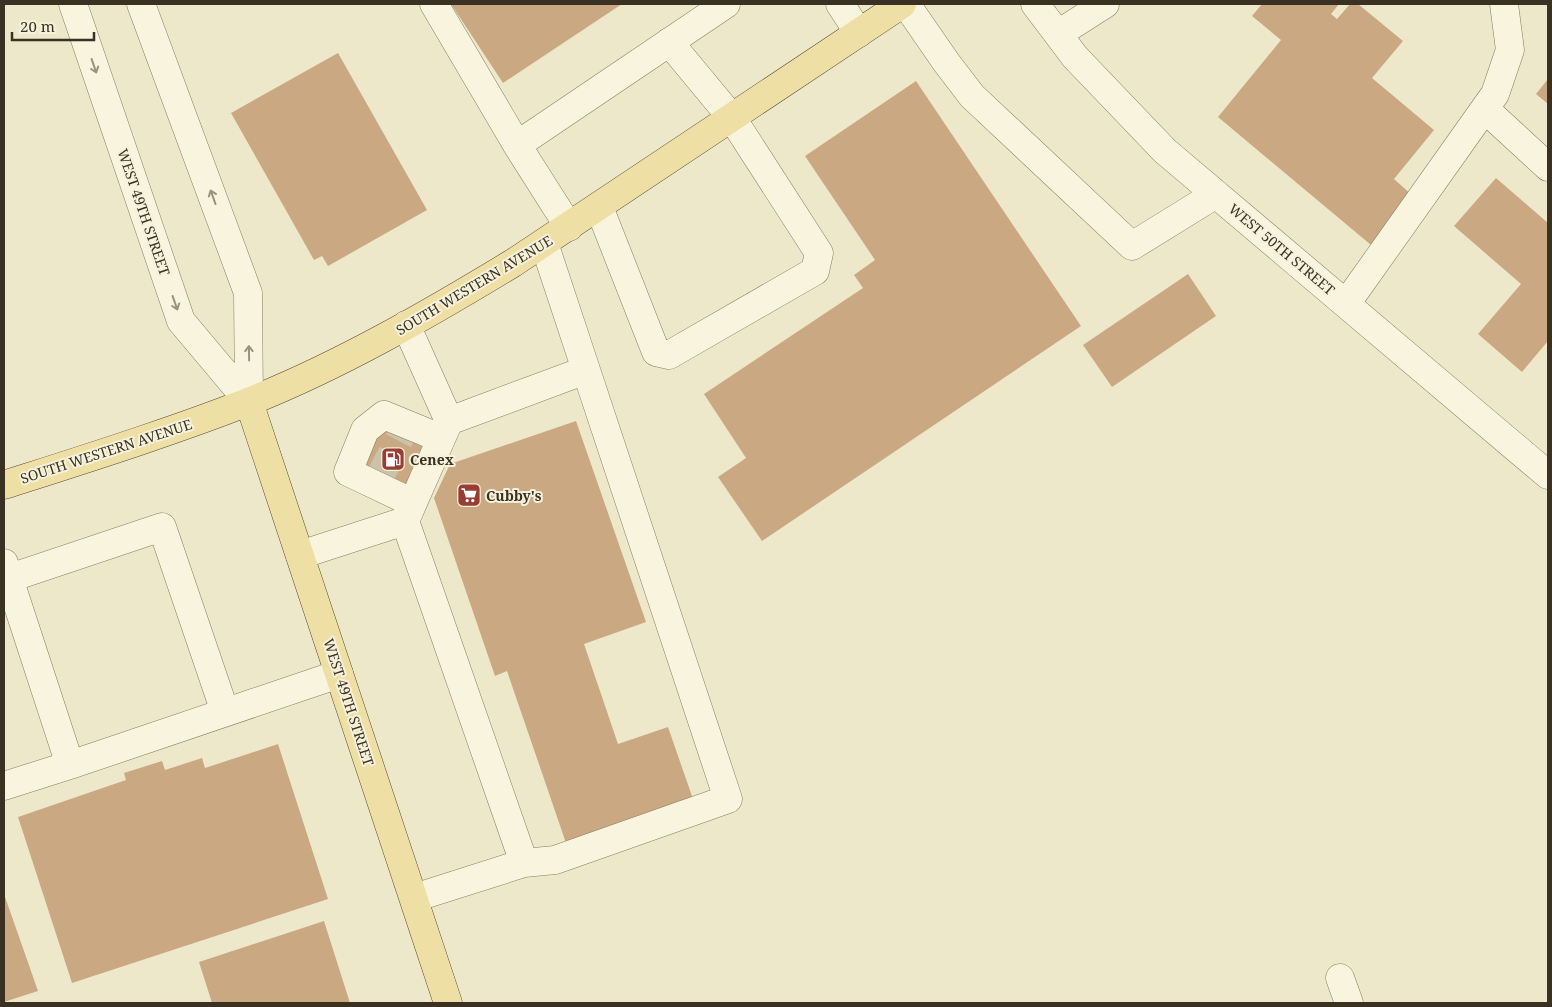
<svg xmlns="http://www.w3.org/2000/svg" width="1552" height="1007" viewBox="0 0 1552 1007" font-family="'Noto Serif',serif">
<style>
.building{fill:#caa982}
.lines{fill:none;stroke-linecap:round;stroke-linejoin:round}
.minor-tunnel{stroke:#cac3a8;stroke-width:28;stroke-dasharray:28 14;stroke-linecap:butt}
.minor-casing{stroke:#8a7b5f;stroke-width:29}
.major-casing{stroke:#584933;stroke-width:29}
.minor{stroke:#f8f4de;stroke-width:28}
.major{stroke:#eee0a5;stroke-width:28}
.oneway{stroke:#9a9280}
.labels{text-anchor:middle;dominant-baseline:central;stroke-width:4;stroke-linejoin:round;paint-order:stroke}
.street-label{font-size:14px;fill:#3b3122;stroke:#f5f1da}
.poi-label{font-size:14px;font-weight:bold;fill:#3b3122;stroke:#f5f1da;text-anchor:start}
</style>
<rect width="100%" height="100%" fill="#eee8ca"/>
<path class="building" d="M451,4h171l-119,79z
M1262,4h77l-8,10 6,5 13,-15h8l45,37 -31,37 62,52 -40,49 18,16 -41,50 -153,-128 63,-77 -29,-24z
M338,53l89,157 -99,56 -6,-10 -8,4 -83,-147z
M1548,79v25l-12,-10z
M916,81l165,245 -319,215 -44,-64 28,-19 -42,-64 159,-106 -9,-13 21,-15 -70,-104z
M1496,178l52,45v118l-26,31 -44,-38 43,-50 -67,-58z
M1188,274l28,42 -104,71 -29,-42z
M576,421l70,201 -62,22 34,100 50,-17 25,72 -127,44 -59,-172 -12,5 -61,-178 16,-34z
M380,426l47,23 -20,43 -47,-23z
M278,744l50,155 -256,84 -54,-166 108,-37 -2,-7 38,-12 3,9 37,-12 3,10z
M4,894l34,97 -34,11z
M324,921l26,82h-138l-13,-41z"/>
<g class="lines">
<path class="minor-tunnel" d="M379,478l22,-42"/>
<g class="minor-casing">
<path id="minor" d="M73,4l108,317 68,81
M141,4l107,289 1,109
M434,4l83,141
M840,4l19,29
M906,4l40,58 26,34 160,150 84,-52
M1035,4l40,53 90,94 383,324
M1058,34l47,-30
M1485,109l63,58
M599,207l57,145 13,3 146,-84 4,-18 -87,-135 -63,-76
M569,227l-52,-82 209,-141
M1346,304l149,-210 15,-44 -6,-46
M406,325l43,96 137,-51 -42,-127
M413,503l-65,-31 17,-42 19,-15 56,23
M405,521l119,342 -110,35
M300,555l105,-34 44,-100
M4,563l66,202 -66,21
M4,580l158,-53 63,185
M70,765l269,-91
M524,863l31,-3 173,-61 -142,-429
M1340,978l9,25"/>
</g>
<g class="major-casing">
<path id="major" d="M249,402l199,601
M4,485c81,-26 164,-52 244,-83 91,-36 181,-88 265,-139l389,-259"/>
</g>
<use href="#minor" class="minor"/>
<use href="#major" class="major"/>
</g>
<defs><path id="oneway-shaft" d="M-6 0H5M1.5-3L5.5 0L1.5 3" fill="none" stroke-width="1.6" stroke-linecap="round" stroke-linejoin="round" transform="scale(1.25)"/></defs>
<g class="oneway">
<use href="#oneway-shaft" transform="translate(94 66) rotate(71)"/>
<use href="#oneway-shaft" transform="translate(213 197) rotate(-110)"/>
<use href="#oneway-shaft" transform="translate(175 303) rotate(71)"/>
<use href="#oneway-shaft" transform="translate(249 353) rotate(-91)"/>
</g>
<defs>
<g id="fuel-square" transform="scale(1.25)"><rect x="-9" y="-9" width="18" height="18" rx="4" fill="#973d31" stroke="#f5f1da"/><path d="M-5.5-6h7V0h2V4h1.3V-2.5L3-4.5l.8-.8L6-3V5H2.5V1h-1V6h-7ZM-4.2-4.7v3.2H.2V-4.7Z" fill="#fff"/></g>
<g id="supermarket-square" transform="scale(1.25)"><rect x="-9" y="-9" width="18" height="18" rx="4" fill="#973d31" stroke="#f5f1da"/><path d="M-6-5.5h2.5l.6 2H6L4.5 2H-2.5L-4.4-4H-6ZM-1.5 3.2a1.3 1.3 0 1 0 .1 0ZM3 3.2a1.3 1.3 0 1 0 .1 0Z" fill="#fff"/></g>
</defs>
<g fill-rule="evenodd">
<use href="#fuel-square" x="393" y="459"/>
<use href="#supermarket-square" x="469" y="495"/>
</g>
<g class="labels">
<g class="street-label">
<text transform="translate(144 212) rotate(71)">WEST 49TH STREET</text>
<text transform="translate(1282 249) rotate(40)">WEST 50TH STREET</text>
<text transform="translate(474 285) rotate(-31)">SOUTH WESTERN AVENUE</text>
<text transform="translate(106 451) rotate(-18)">SOUTH WESTERN AVENUE</text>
<text transform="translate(349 702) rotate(72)">WEST 49TH STREET</text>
</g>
<g class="poi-label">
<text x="410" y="459">Cenex</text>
<text x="486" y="495">Cubby's</text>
</g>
</g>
<rect width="1552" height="1007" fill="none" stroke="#3b3122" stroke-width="10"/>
<path d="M12 32v8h82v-8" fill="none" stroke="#3b3122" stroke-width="2.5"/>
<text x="20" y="32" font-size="15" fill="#3b3122" stroke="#f5f1da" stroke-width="4" paint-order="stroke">20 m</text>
</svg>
